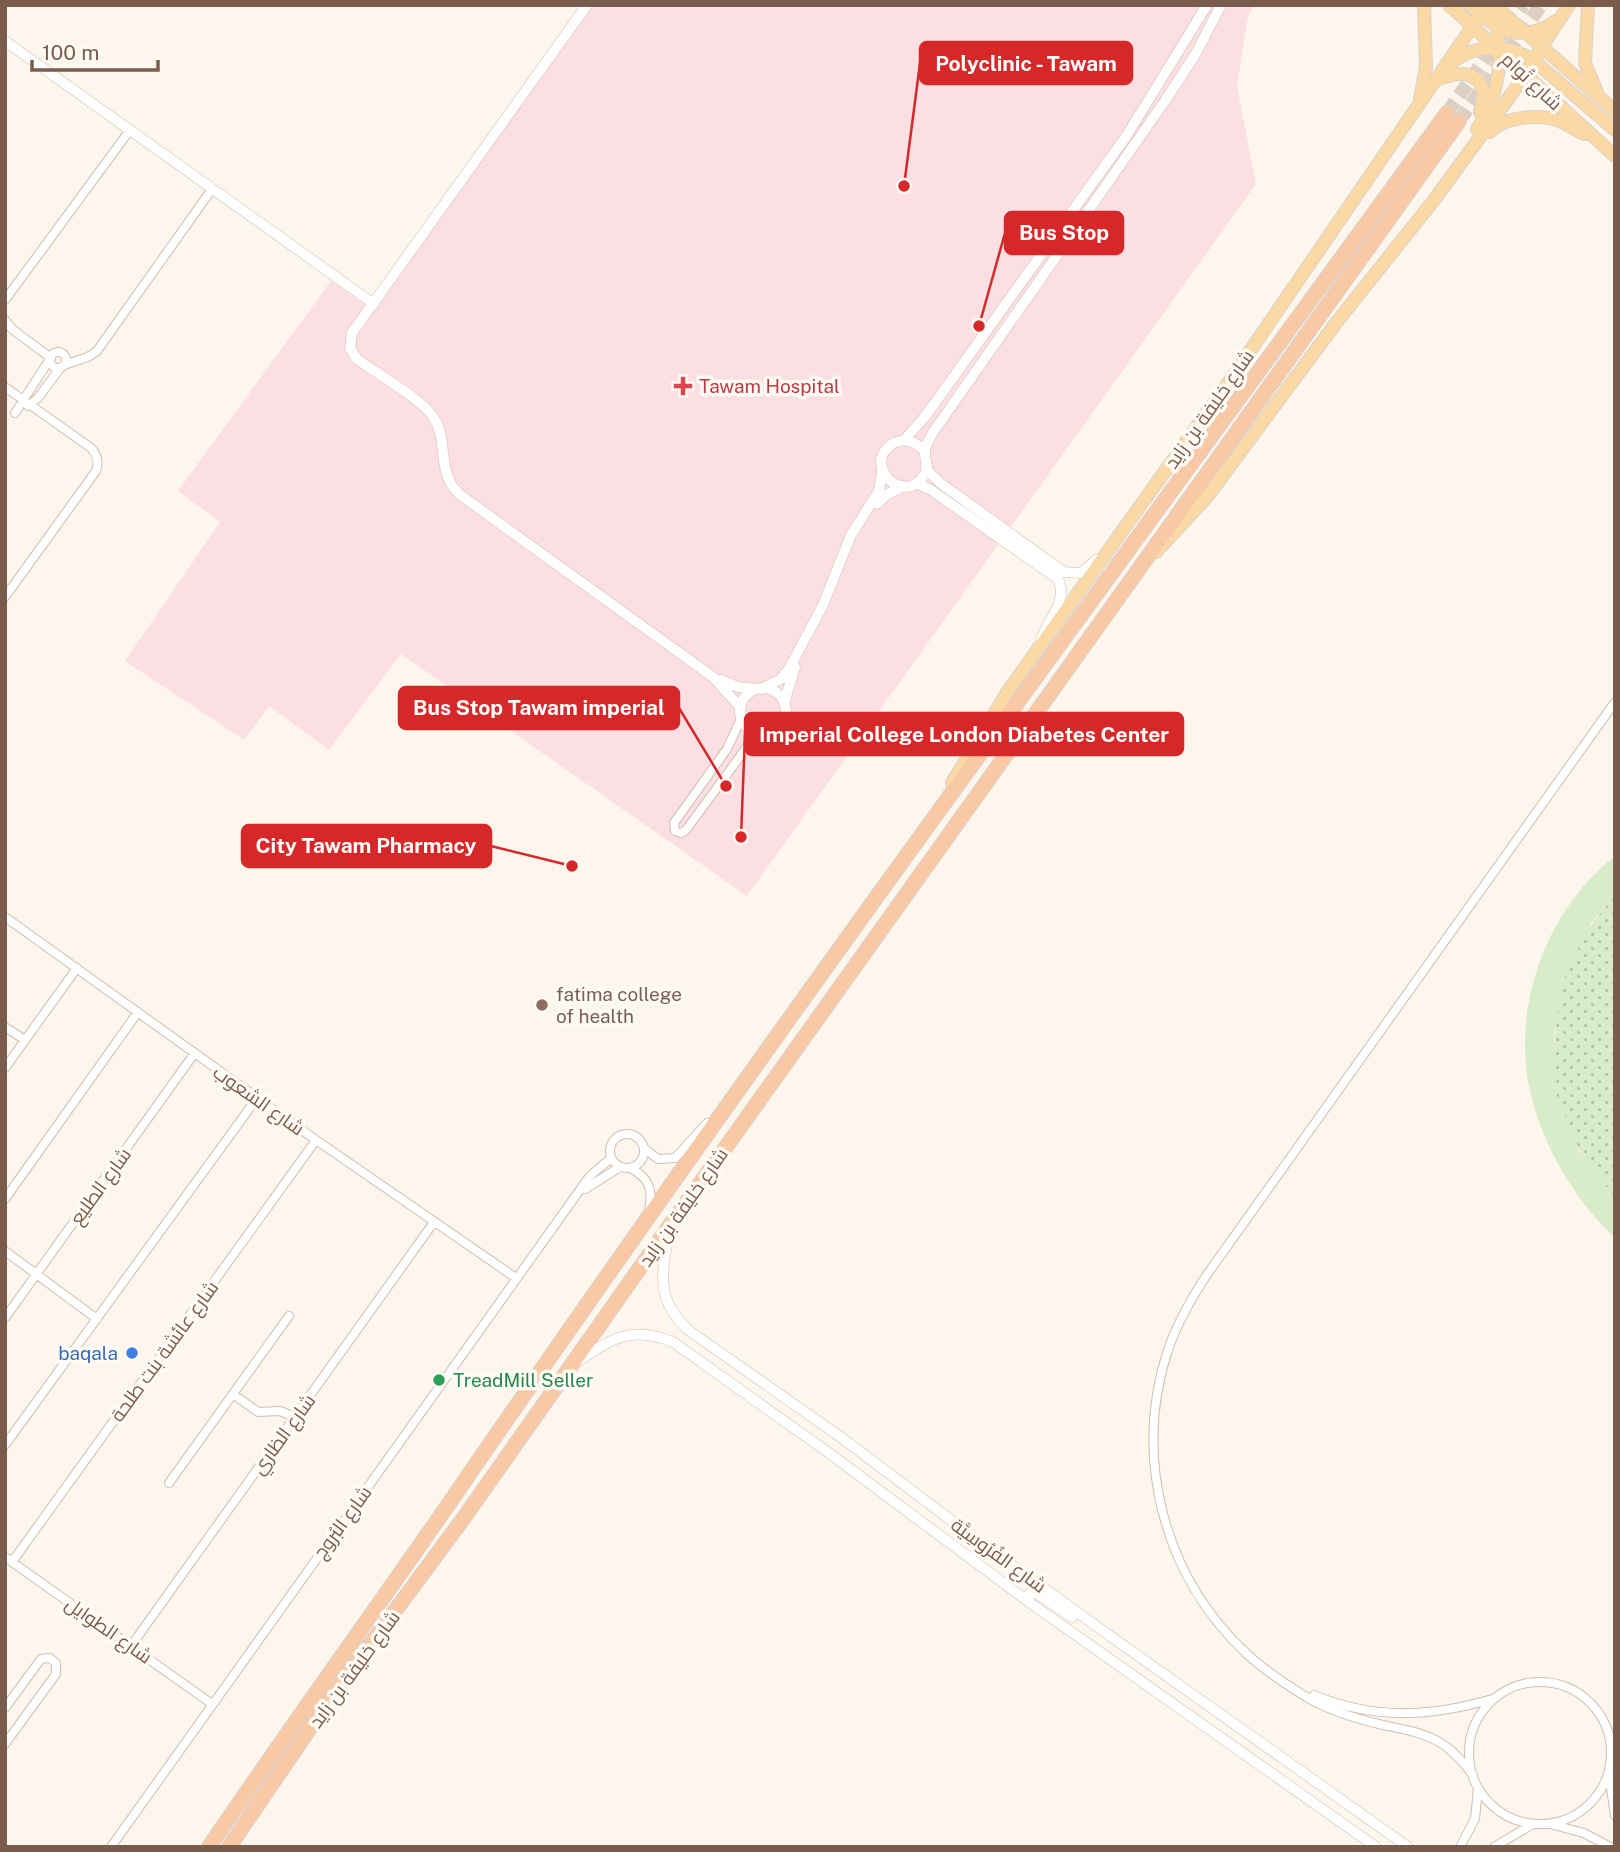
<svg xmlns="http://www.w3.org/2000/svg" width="1620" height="1852" viewBox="0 0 1620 1852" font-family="'Public Sans',Cairo,sans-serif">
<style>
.medical{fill:#fbdfe3}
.grass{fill:url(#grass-dots)}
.pitch{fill:#d8ecc9}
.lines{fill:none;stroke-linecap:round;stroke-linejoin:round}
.trunk-tunnel{stroke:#dcd0c4;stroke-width:14;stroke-dasharray:14 7;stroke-linecap:butt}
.minor-casing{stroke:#d1beb0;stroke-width:10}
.tertiary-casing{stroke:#d1beb0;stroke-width:11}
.primary-casing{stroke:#dad1cd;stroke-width:14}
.trunk-casing{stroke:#dad1cd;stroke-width:16}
.minor{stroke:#fff;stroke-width:8}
.tertiary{stroke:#fff;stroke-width:10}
.primary{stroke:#fbd9a5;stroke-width:12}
.trunk{stroke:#f9c8a4;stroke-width:14}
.health-dot{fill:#e0444e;stroke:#fffaf3;stroke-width:2.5}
.education-dot{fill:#8d6e63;stroke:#fffaf3;stroke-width:2.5}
.shop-dot{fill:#3f7fe0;stroke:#fffaf3;stroke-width:2.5}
.leisure-dot{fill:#2e9e5b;stroke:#fffaf3;stroke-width:2.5}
.labels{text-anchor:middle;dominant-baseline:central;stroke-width:7;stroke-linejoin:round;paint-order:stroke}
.street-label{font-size:19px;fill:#7a5c4d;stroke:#fffaf3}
.health-label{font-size:19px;fill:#be3a42;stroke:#fffaf3;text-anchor:start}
.education-label{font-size:19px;fill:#785e54;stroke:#fffaf3;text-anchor:start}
.shop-label{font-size:19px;fill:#366cbe;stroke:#fffaf3;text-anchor:end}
.leisure-label{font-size:19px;fill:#27864d;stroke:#fffaf3;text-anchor:start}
.leader{fill:none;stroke:#d62828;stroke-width:2.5}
.callout-dot{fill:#d62828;stroke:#fffaf3;stroke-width:2.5}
.callout{fill:#d62828;stroke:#d62828;stroke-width:2.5}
.callout-label{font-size:21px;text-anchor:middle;font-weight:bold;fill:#fff}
</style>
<defs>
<pattern id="grass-dots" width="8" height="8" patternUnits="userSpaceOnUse" patternTransform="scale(1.75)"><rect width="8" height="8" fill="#d8ecc9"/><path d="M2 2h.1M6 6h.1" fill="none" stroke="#b4c2a5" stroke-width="1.8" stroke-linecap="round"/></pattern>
</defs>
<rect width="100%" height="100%" fill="#fdf6ec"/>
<path class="medical" d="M591,5h663l-6,11 -11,70 19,98 -509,712 -346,-242 -72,96 -60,-44 -25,34 -119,-79 95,-139 -42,-31 153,-210 39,28z"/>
<path class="grass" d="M1615,896v301c-23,-21 -52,-71 -58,-101 -6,-34 -2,-91 9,-123 9,-29 29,-55 49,-77z"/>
<path class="pitch" d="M1615,856v40l-23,26 -26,50 -12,62 3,62 22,55 36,46v41c-41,-39 -72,-91 -85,-147 -19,-85 17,-182 85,-235z"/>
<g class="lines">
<path class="trunk-tunnel" d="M1447,113l76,-108
M1459,121l82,-116"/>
<g class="minor-casing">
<path id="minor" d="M5,300l125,-170
M5,320l7,9 39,29
M50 360a8 8 0 1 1 16 0a8 8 0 1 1-16 0Z
M64,365l24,-8 9,-6 115,-162
M5,387l86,61c7,7 8,14 5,23l-91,126
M28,406l10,-8 23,-31
M15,413l35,-54
M741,719l-14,30 -53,74 1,8 6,2 5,-3 61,-83 17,-13
M5,917l311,223 200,138
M5,1027l20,13
M5,1068l72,-100
M610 1151a17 17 0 1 1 34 0a17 17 0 1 1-34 0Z
M645,1149l13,10 17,-1 32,-35
M630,1168c20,10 23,22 19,43
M585,1189l35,-22
M5,1199l133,-187
M5,1251l92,68
M5,1318l189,-264
M233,1394l25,18 22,-1 15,6
M5,1445l252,-347
M169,1483l120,-167
M5,1557l207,147
M12,1562l304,-422
M131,1646l303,-424
M1469 1753a71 71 0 1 1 142 0a71 71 0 1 1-142 0Z
M1314,1695c60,25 117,22 178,4
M5,1708l36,-49 9,-1 6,5v11l-51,70
M1609,1774l6,42
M1473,1775c-10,-13 -20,-25 -34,-33 -17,-10 -37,-13 -56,-17 -26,-6 -53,-14 -75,-27 -21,-13 -43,-27 -61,-44 -84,-78 -115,-198 -78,-307 9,-25 22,-48 37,-71l409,-574
M1550,1824l34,9 26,14
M111,1847l471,-660 8,-11 21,-18
M1460,1847l15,-28 3,-31
M1494,1847l39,-23"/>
</g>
<g class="tertiary-casing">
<path id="tertiary" d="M587,5l-235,328 -2,15 7,11c19,14 66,41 77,59 15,24 2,54 25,76l254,183 27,30
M5,41l369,263
M904,440l20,-22 203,-283 80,-130
M925,452c-14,-18 -37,-14 -44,7 -1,23 27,39 42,18 7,-10 1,-18 2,-27 1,-6 5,-11 7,-16l233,-333 30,-46 26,-50
M927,466v4l13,13 124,89 17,1 15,-13
M916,483l15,7 127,89c11,21 -10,40 -17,60
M877,504l9,-9 17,-9
M720,680l18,7 18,2
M740 711a23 23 0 1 1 46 0a23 23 0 1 1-46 0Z
M761,689l20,-10 9,-12 33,-62 28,-70 28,-44 3,-19
M784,703l11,-36
M670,1231c-10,41 -14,72 21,101l151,106 150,113 121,87 295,209
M579,1361c34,-24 53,-35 94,-19l156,111 200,149 347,245
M1029,1602v-8l4,-3 39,26"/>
</g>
<g class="primary-casing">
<path id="primary" d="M1449,5l166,151
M1470,5c27,25 52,40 86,16
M1494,5l121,106
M1588,5l-3,58 12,29
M1451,63c24,-19 56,-19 82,-3l82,70
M1436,80c20,-8 42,-12 48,14l-4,18
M1420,99l6,-32 -2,-62
M1477,129c25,-38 28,-81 14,-124
M1490,132c13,-15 45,-17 64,-13 10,3 20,10 30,15
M1156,552l51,-55 129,-174 98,-123 79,-108 56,-87
M952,783l56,-92 220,-308 259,-378"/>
</g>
<g class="trunk-casing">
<path id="trunk" d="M209,1847c78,-115 160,-228 239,-342 323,-471 663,-930 999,-1392
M229,1847l100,-147 134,-181 210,-298 786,-1100"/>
</g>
<use href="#minor" class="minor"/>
<use href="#tertiary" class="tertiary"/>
<use href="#primary" class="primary"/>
<use href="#trunk" class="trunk"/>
</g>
<path class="health-dot" d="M679.5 375.5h7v7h7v7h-7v7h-7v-7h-7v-7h7z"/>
<circle class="education-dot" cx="542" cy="1005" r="7"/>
<circle class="shop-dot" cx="132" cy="1353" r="7"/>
<circle class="leisure-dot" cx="439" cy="1380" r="7"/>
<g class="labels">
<g class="street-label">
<text transform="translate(1532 81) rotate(43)">شارع تُوام</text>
<text transform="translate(1209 409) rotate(-55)">شارع خليفة بن زايد</text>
<text transform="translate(259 1100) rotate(35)">شارع الشعوب</text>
<text transform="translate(100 1186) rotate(-54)">شارع الطليع</text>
<text transform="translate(683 1207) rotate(-55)">شارع خليفة بن زايد</text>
<text transform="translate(164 1351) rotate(-54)">شارع عائشة بنت طلحة</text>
<text transform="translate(283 1434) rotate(-54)">شارع الظاري</text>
<text transform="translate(342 1522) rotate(-54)">شارع البُروج</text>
<text transform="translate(999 1555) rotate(36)">شارع الفُرُوسِيَّة</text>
<text transform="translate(109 1630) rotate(35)">شارع الطوايل</text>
<text transform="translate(354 1669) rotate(-54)">شارع خليفة بن زايد</text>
</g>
<g class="health-label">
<text x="699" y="386">Tawam Hospital</text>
</g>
<g class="education-label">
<text x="556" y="994">fatima college<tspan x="556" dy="22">of health</tspan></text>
</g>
<g class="shop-label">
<text x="118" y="1353">baqala</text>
</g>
<g class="leisure-label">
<text x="453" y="1380">TreadMill Seller</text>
</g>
</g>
<path class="leader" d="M904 186L920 63M979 326L1005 233M726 786L679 708M741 837L745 734M572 866L491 846"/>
<g class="callout-dot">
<circle cx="904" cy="186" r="7"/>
<circle cx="979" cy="326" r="7"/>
<circle cx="726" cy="786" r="7"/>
<circle cx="741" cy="837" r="7"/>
<circle cx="572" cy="866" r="7"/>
</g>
<g class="callout">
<rect x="920" y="42" width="212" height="42" rx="7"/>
<rect x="1005" y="212" width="118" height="42" rx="7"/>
<rect x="399" y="687" width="280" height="42" rx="7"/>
<rect x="745" y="713" width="438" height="42" rx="7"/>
<rect x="242" y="825" width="249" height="42" rx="7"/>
</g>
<g class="callout-label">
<text x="1026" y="71">Polyclinic - Tawam</text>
<text x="1064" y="240">Bus Stop</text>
<text x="539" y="715">Bus Stop Tawam imperial</text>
<text x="964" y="742">Imperial College London Diabetes Center</text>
<text x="366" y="853">City Tawam Pharmacy</text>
</g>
<rect width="1620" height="1852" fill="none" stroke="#7a5c4d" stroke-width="14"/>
<path d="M32 60v10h126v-10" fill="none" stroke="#7a5c4d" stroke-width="3.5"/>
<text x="42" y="60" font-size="21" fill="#7a5c4d" stroke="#fffaf3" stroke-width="5" paint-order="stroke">100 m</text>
</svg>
